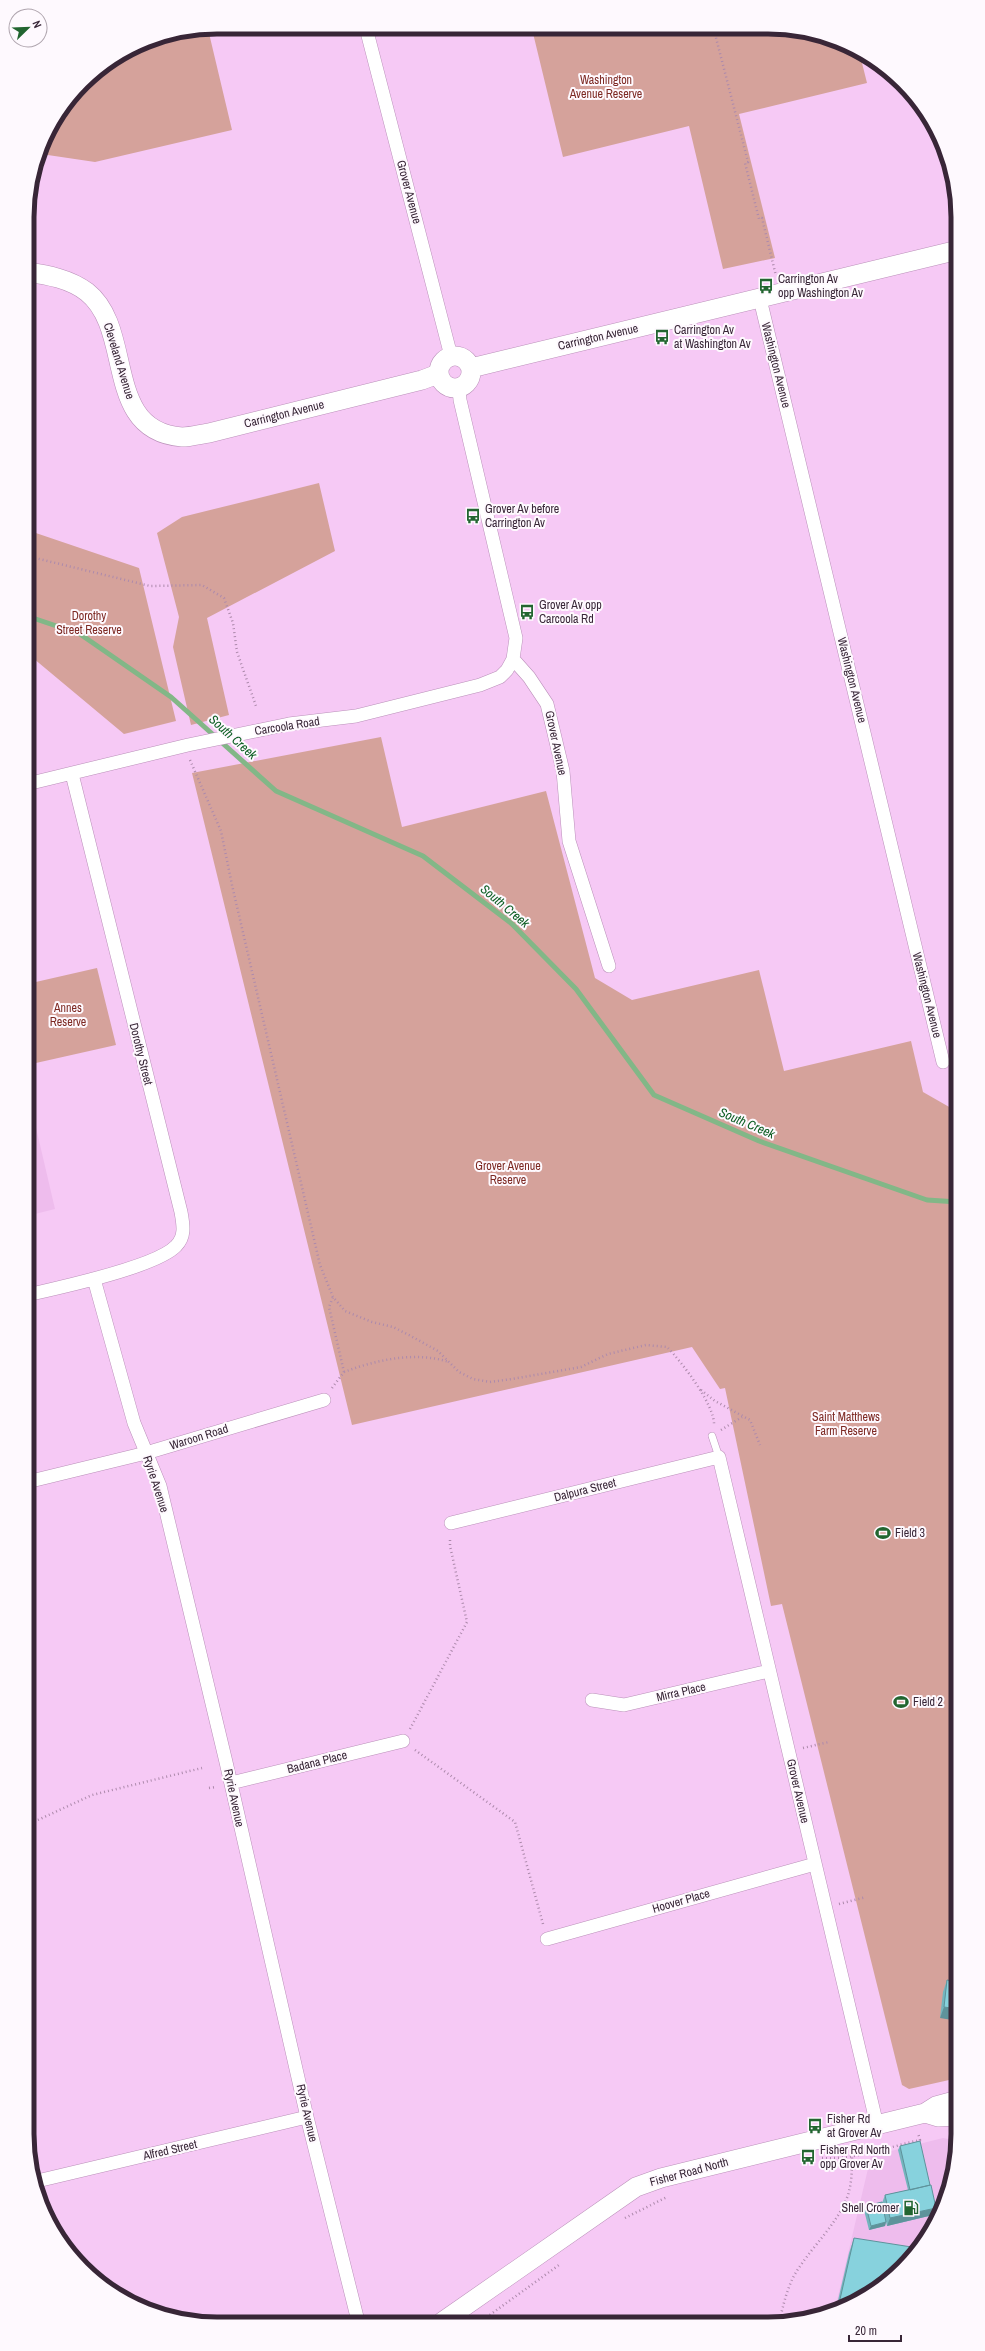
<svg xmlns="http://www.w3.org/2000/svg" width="985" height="2351" viewBox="0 0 985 2351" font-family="'Archivo Narrow',sans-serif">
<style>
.built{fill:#eebced}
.green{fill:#d5a29b}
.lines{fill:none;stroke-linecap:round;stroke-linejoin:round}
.stream{stroke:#82b787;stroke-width:5}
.lane-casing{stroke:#ba90b9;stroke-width:8}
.street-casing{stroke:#ba90b9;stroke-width:14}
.secondary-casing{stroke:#ba90b9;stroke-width:20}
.path{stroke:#ad8aac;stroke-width:2.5;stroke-dasharray:1 3;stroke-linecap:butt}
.lane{stroke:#fff;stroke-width:7}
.street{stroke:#fff;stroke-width:13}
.secondary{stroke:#fff;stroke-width:19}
.wall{fill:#74b5be}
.shaded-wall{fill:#5e939b}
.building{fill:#87d2dd;stroke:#5e939b}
.labels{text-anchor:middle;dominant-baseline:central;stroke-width:4;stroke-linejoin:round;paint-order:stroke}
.park-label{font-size:12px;fill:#7d2923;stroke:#fef9fe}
.street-label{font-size:12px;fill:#382637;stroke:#fef9fe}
.poi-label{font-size:12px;fill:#382637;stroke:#fef9fe;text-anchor:start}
.water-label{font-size:13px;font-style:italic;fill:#0c5e23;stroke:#fef9fe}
.rim{fill:none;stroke:#382637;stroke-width:5}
</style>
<rect width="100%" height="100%" fill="#f6c9f5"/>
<path class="built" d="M27,1089l28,120 -28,7z
M943,2138l15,3 -14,65 -33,53 -38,33 -38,17 36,-153z"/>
<path class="green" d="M208,29l24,101 -137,32 -54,-8 6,-21 45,-59 53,-33z
M532,29l273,2 47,16 7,4 8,32 -128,31 36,144 -52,11 -34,-143 -126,31z
M319,483l16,68 -128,67 22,97 -38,10 -18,-78 6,-30 -22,-84 25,-16z
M27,530l112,38 37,153 -52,13 -97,-81z
M381,737l21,90 144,-36 49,187 37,22 127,-30 25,101 127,-30 12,51 35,20v966l-49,11 -7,-4 -120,-481 -11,2 -46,-218 -5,1 -28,-42 -340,78 -160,-652z
M97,968l19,77 -89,20v-81z"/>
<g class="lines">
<path class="stream" d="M27,616l53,18 91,63 105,94 147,65 89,68 64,65 78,106 105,46 168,59 31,2"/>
<g class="lane-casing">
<path id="lane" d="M712,1436l7,21"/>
</g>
<g class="street-casing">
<path id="street" d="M366,28l85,328
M760,299l183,763
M513,659l16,18 18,27 16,67 6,70 40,125
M27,784l161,-39 101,-21 67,-8 124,-31 20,-8 7,-7 6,-11 3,-21 -56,-238 -1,-12
M94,1279l40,144 26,63 66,276 81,355 51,204
M27,1295c31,-7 129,-28 149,-49 10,-10 7,-22 5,-34l-109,-438
M27,1482l119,-29 178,-53
M451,1523l268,-66 158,668
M592,1700l32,5 145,-34
M231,1783l172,-42
M547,1939l268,-75
M33,2182l274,-65"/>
</g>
<g class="secondary-casing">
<path id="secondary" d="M27,272c21,3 43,7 60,20 48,38 15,139 95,145 9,0 19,-3 27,-4l213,-53 16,-6
M439 372a16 16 0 1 1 32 0a16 16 0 1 1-32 0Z
M471,368l487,-118
M925,2113l13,4 20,-1
M442,2322l194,-135 25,-9 264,-65 11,-7 22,-6"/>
</g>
<path class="path" d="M714,30l34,132 -3,1 14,56 3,-1 14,58
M27,556l123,30 52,-1 22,13 9,25 4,29 19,54
M190,760l31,71 11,54 88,380 13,32 12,14 27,11 21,5 16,8 29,16 21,21 14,7 17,3 22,-3 69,-12 27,-13 38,-9 21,2c14,14 48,58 47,78
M344,1372c32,-12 71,-21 105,-10
M332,1388l12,-16 -15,-65 4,-10
M701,1390l14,11 35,19 10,25
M721,1430l21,-13
M410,1729l57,-107 -17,-76v-8
M803,1748l26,-6
M415,1750l100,72 28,102
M209,1788l7,-1
M27,1825l65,-30 110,-27
M839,1904l27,-7
M822,2158c32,2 67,-11 98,-18l-2,-7
M625,2218l42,-21
M480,2322l79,-57
M779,2323c4,-17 8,-35 16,-49 16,-27 43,-50 53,-79 4,-13 4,-26 4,-40"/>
<use href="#lane" class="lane"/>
<use href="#street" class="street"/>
<use href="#secondary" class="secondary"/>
</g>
<path class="wall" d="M947,1980l11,2 -18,36 3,-26z
M900,2146l33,69 -46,11 -1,-4 -1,4 -16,4 -5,-20 2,-4 16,-3 3,-8 23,-5 -10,-40z
M854,2238l19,54 -37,17 13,-56z"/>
<path class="shaded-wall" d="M944,2007l14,2v12l-18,-3z
M936,2208l-3,7 -46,11 3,-8z
M886,2222l-1,4 -16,4 2,-4z"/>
<path class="building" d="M947,1980l11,2v27l-14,-2z
M920,2141l10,44 -20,5 -10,-44z
M931,2185l5,23 -46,10 -5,-23z
M882,2202l4,20 -15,4 -5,-20z
M854,2238l64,10 -7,11 -38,33 -35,16z"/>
<defs>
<g id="bus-bare" transform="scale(1.2)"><path d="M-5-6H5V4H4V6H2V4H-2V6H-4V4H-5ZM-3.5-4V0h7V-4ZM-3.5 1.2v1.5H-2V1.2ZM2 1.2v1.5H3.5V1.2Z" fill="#226530" stroke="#fef9fe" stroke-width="2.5" paint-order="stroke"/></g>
<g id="stadium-bare" transform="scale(1.2)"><path d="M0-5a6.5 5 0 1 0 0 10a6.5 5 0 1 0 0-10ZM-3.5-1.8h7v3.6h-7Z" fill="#226530" stroke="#fef9fe" stroke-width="2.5" paint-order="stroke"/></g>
<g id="fuel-bare" transform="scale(1.2)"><path d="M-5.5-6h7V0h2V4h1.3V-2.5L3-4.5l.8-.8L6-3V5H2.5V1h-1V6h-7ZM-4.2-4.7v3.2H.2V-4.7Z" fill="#226530" stroke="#fef9fe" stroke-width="2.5" paint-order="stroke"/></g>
</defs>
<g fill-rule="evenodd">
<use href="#bus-bare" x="766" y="286"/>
<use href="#bus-bare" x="662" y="337"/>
<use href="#bus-bare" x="473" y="516"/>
<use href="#bus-bare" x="527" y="612"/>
<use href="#stadium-bare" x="883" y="1533"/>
<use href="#stadium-bare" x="901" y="1702"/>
<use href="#bus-bare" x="815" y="2126"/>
<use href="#bus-bare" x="808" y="2157"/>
<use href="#fuel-bare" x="911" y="2208"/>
</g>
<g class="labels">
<g class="park-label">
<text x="606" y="80">Washington<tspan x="606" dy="14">Avenue Reserve</tspan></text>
<text x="89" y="616">Dorothy<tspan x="89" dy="14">Street Reserve</tspan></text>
<text x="68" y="1008">Annes<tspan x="68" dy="14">Reserve</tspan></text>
<text x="508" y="1166">Grover Avenue<tspan x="508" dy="14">Reserve</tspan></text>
<text x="846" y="1417">Saint Matthews<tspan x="846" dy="14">Farm Reserve</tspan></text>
</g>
<g class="street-label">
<text transform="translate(409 192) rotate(75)">Grover Avenue</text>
<text transform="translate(598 337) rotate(-13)">Carrington Avenue</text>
<text transform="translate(119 361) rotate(73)">Cleveland Avenue</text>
<text transform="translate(776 365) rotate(76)">Washington Avenue</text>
<text transform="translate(284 414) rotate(-14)">Carrington Avenue</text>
<text transform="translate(852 680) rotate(76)">Washington Avenue</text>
<text transform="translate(287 726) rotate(-9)">Carcoola Road</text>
<text transform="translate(556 743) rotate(78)">Grover Avenue</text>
<text transform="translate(927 995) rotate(76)">Washington Avenue</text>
<text transform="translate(141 1054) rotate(76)">Dorothy Street</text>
<text transform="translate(199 1437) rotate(-17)">Waroon Road</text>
<text transform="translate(156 1484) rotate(72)">Ryrie Avenue</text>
<text transform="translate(585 1490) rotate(-14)">Dalpura Street</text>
<text transform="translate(681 1692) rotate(-13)">Mirra Place</text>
<text transform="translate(317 1762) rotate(-14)">Badana Place</text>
<text transform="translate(798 1791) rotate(77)">Grover Avenue</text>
<text transform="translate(234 1798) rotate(78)">Ryrie Avenue</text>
<text transform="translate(681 1901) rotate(-16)">Hoover Place</text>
<text transform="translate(307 2113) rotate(77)">Ryrie Avenue</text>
<text transform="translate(170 2150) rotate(-13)">Alfred Street</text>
<text transform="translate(689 2172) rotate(-15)">Fisher Road North</text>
</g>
<g class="poi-label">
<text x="778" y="279">Carrington Av<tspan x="778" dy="14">opp Washington Av</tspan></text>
<text x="674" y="330">Carrington Av<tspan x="674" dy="14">at Washington Av</tspan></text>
<text x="485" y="509">Grover Av before<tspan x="485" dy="14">Carrington Av</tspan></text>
<text x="539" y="605">Grover Av opp<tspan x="539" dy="14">Carcoola Rd</tspan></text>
<text x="895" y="1533">Field 3</text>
<text x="913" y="1702">Field 2</text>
<text x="827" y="2119">Fisher Rd<tspan x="827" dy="14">at Grover Av</tspan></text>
<text x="820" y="2150">Fisher Rd North<tspan x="820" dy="14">opp Grover Av</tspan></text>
<text x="899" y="2208" text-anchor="end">Shell Cromer</text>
</g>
<g class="water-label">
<text transform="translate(233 737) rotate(42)">South Creek</text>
<text transform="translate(505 906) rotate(40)">South Creek</text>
<text transform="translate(747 1123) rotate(23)">South Creek</text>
</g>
</g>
<path d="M0 0H985V2351H0ZM217 34H768A183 183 0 0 1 951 217V2134A183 183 0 0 1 768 2317H217A183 183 0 0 1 34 2134V217A183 183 0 0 1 217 34Z" fill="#fef9fe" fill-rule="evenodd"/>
<path class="rim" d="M217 34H768A183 183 0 0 1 951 217V2134A183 183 0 0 1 768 2317H217A183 183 0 0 1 34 2134V217A183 183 0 0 1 217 34Z"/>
<g transform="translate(28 28) rotate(67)"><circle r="19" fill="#fef9fe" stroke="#afa5ae"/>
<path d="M0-3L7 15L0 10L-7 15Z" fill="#226530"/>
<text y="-6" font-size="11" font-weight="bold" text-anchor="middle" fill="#382637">N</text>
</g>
<path d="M849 2335v6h52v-6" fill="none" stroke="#382637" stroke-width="2"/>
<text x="855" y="2335" font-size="12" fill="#382637" stroke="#fef9fe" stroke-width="3" paint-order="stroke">20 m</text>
</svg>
